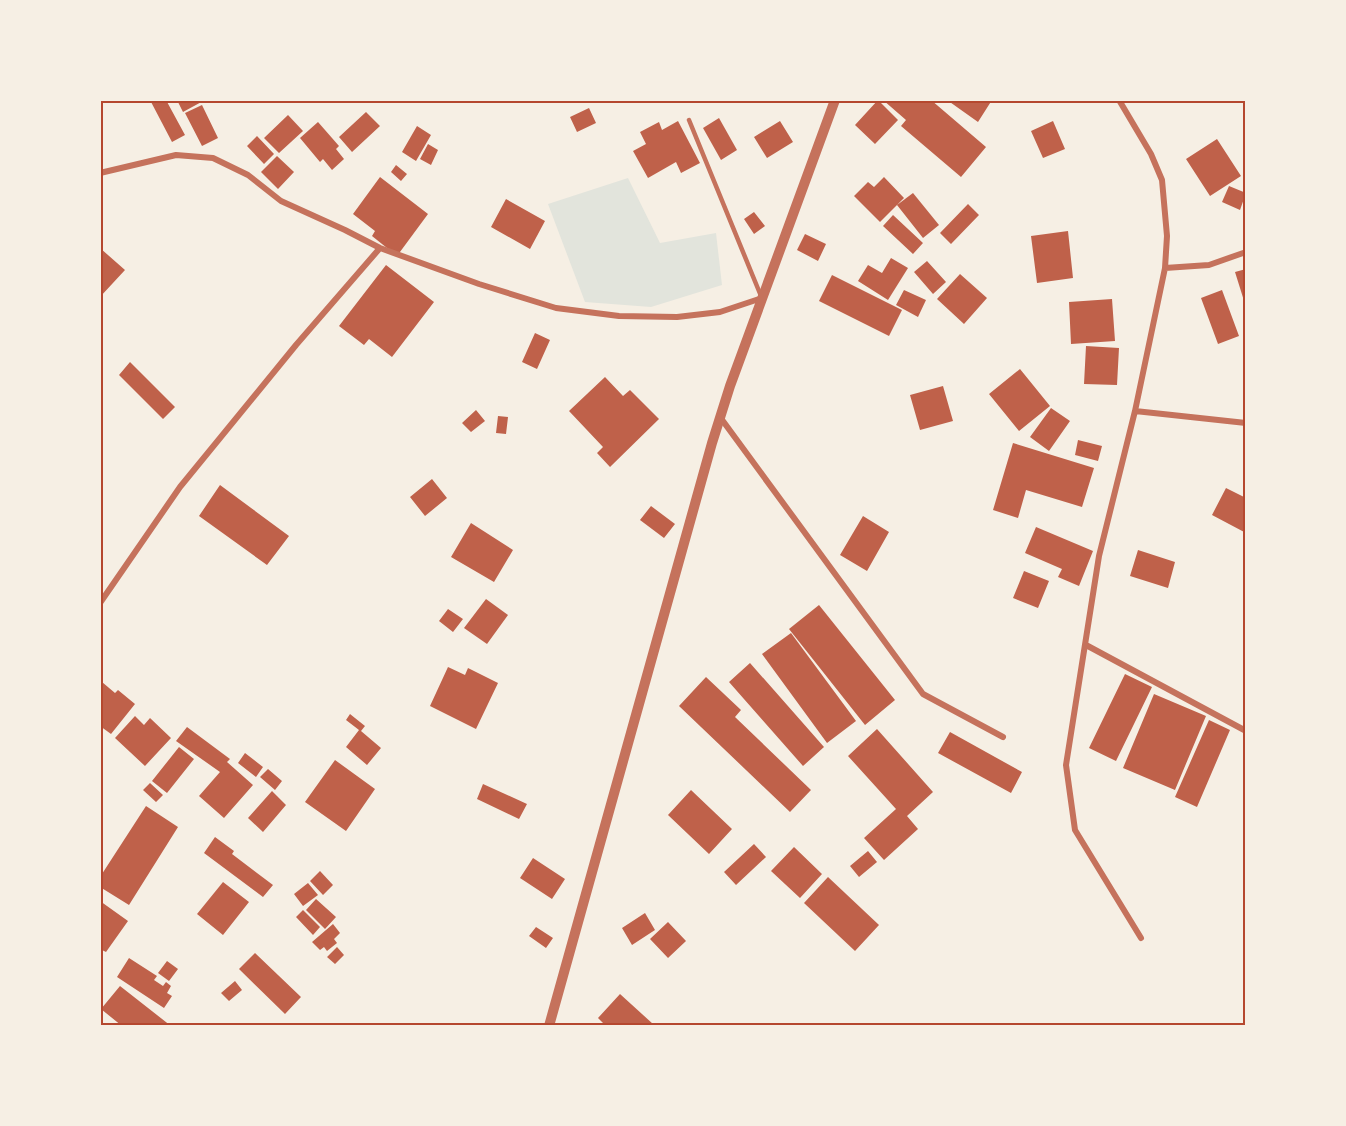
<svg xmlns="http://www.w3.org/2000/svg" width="1346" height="1126" viewBox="0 0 1346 1126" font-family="'Work Sans',sans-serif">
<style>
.green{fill:#e2e4dc}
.building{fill:#bf614a}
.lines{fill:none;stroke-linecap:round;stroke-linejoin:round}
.service{stroke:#c5725c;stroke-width:4.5}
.minor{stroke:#c5725c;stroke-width:6}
.tertiary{stroke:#c5725c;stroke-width:10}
.neatline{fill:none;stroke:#b5482f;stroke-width:2}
</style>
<rect width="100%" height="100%" fill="#f6efe4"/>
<path class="green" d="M628,178l32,65 56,-10 6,52 -71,22 -66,-5 -37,-98z"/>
<path class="building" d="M150,100h16l19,35 -13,7z
M177,100h28l-22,12z
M878,100l20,20 -23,24 -20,-19z
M883,100h48l55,47 -25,30 -60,-51 5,-6z
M947,100h45l-14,22z
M202,105l16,33 -16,8 -17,-33z
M589,108l7,15 -19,9 -7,-15z
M366,112l14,14 -28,26 -13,-15z
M288,115l15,16 -24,22 -15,-15z
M719,118l18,32 -16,10 -18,-32z
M678,121l22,42 -19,10 -5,-11 -28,16 -15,-27 13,-7 -6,-12 19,-10 3,8z
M780,121l13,21 -26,16 -13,-21z
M1053,121l12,28 -22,9 -12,-27z
M318,122l21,24 -3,3 8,10 -12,11 -9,-11 -3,3 -20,-24z
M417,126l14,9 -15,26 -14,-9z
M257,136l17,18 -10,10 -17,-18z
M1217,139l24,37 -31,20 -24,-37z
M428,144l10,6 -7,15 -11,-6z
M277,156l17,16 -16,17 -17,-17z
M396,165l11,9 -6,7 -10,-9z
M380,177l48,37 -31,42 -25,-20 3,-5 -22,-17z
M884,177l20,21 -24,24 -26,-26 14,-14 6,5z
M1229,186l17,7 -6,17 -18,-8z
M913,193l26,32 -16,13 -26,-33z
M506,199l39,22 -15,28 -39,-22z
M968,204l11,11 -28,29 -11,-11z
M754,212l11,14 -11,8 -10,-15z
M893,215l30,28 -10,11 -30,-28z
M1068,231l5,47 -36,5 -6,-47z
M805,234l21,10 -8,17 -21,-11z
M100,248l25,22 -25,27z
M891,258l17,10 -20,32 -30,-19 10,-16 14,8z
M927,261l19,21 -13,12 -19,-22z
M386,265l48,37 -42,55 -23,-18 -5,6 -25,-19z
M1246,269v35h-1l-10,-32z
M960,274l27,24 -23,26 -27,-25z
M832,275l70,35 -13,26 -70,-35z
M904,290l22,10 -8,17 -22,-12z
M1222,290l17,46 -21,8 -17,-46z
M1112,299l3,42 -44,3 -2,-42z
M535,333l15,7 -13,29 -15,-7z
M1086,346l33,2 -2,37 -33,-1z
M130,362l45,45 -12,12 -44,-44z
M1020,369l30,37 -31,25 -30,-37z
M605,377l18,19 7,-6 29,29 -49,48 -13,-14 6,-6 -34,-36z
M943,386l10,35 -33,9 -10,-35z
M1051,408l19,13 -21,30 -19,-14z
M476,410l9,11 -14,11 -9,-9z
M498,416l10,1 -2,17 -10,-1z
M1078,440l24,6 -4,15 -23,-6z
M1013,443l81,25 -12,39 -56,-17 -8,28 -25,-8z
M432,479l15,19 -22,18 -15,-19z
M220,485l69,51 -22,29 -68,-49z
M1226,488l20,10v35l-34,-18z
M651,506l24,18 -11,14 -24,-18z
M863,516l26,16 -22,39 -27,-16z
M471,523l42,27 -19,32 -43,-25z
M1036,527l57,24 -14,35 -21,-9 4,-8 -37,-16z
M1138,550l37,12 -7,26 -38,-12z
M1024,571l25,10 -11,27 -25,-10z
M486,599l22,16 -21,29 -23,-16z
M819,605l76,95 -30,25 -76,-96z
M448,609l15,10 -10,13 -14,-11z
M791,633l65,88 -29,22 -65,-89z
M750,663l74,84 -21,19 -74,-84z
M448,667l17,8 3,-7 30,15 -22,46 -46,-23z
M1125,674l27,13 -36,74 -27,-13z
M706,677l35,33 -6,7 76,73 -21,22 -111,-106z
M102,682l13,11 3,-3 17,14 -24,30 -11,-8z
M1154,694l52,22 -31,74 -52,-22z
M350,714l15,12 -4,5 20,17 -14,17 -21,-18 13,-17 -13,-10z
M135,716l9,9 6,-7 21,20 -26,28 -30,-28z
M1209,720l21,10 -33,77 -22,-10z
M187,727l43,32 -3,3 26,23 -29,33 -25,-22 21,-24 -44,-31z
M877,729l56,63 -26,24 11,13 -34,31 -20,-22 32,-29 -48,-53z
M950,732l72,40 -11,21 -73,-40z
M179,747l15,12 -27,34 -15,-12z
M245,753l18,14 -7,10 -18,-14z
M335,760l40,29 -29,42 -41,-29z
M268,769l14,12 -7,9 -15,-13z
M150,783l13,12 -7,7 -13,-12z
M483,784l44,20 -8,15 -42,-20z
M691,790l41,39 -23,25 -41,-39z
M272,791l14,14 -23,27 -15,-14z
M146,806l32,21 -49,78 -29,-18v-10z
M215,837l19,14 -2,3 41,31 -10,12 -59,-44z
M754,844l12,13 -30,28 -12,-13z
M794,847l28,27 -22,24 -29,-27z
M868,851l9,11 -18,15 -9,-11z
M533,858l32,21 -13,20 -32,-21z
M320,871l13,14 -10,10 -13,-14z
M828,877l51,48 -24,26 -51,-48z
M223,882l26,20 -26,33 -26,-21z
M308,883l10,12 -15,11 -9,-12z
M316,899l20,18 -11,12 -19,-19z
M100,901l28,20 -22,31 -6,-3z
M303,910l17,17 -7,8 -17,-18z
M645,913l10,17 -23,15 -10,-17z
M668,922l18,19 -18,17 -18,-19z
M333,924l7,9 -6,6 3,4 -10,8 -3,-4 -4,3 -8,-8z
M536,927l17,11 -7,10 -17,-12z
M337,947l7,8 -9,9 -8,-7z
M255,953l46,44 -16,17 -46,-45z
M129,958l28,18 -3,4 9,6 3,-4 5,4 -4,7 5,3 -8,12 -47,-31z
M167,961l11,8 -9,12 -11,-8z
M235,981l7,9 -13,11 -8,-8z
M120,986l51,40h-49l-21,-17z
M620,994l33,30 -1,2h-46l-8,-8z"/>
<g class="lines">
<path class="service" d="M689,120l72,176"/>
<path class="minor" d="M1119,100l32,54 11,26 5,56 -2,32 -30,143 -36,145 -33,209 9,65 66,108
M100,173l76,-18 37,3 35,17 33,26 64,29 35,18 99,36 77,24 63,8 58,1 43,-5 42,-14
M1165,268l44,-3 37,-13
M1135,411l111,12
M720,417l203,277 80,43
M100,603l80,-116 116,-142 84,-97
M1086,645l160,86"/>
<path class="tertiary" d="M549,1026l163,-583 18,-57 105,-286"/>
</g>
<rect width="1346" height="1126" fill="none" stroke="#f6efe4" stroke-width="204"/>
<rect x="102" y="102" width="1142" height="922" class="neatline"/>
</svg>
